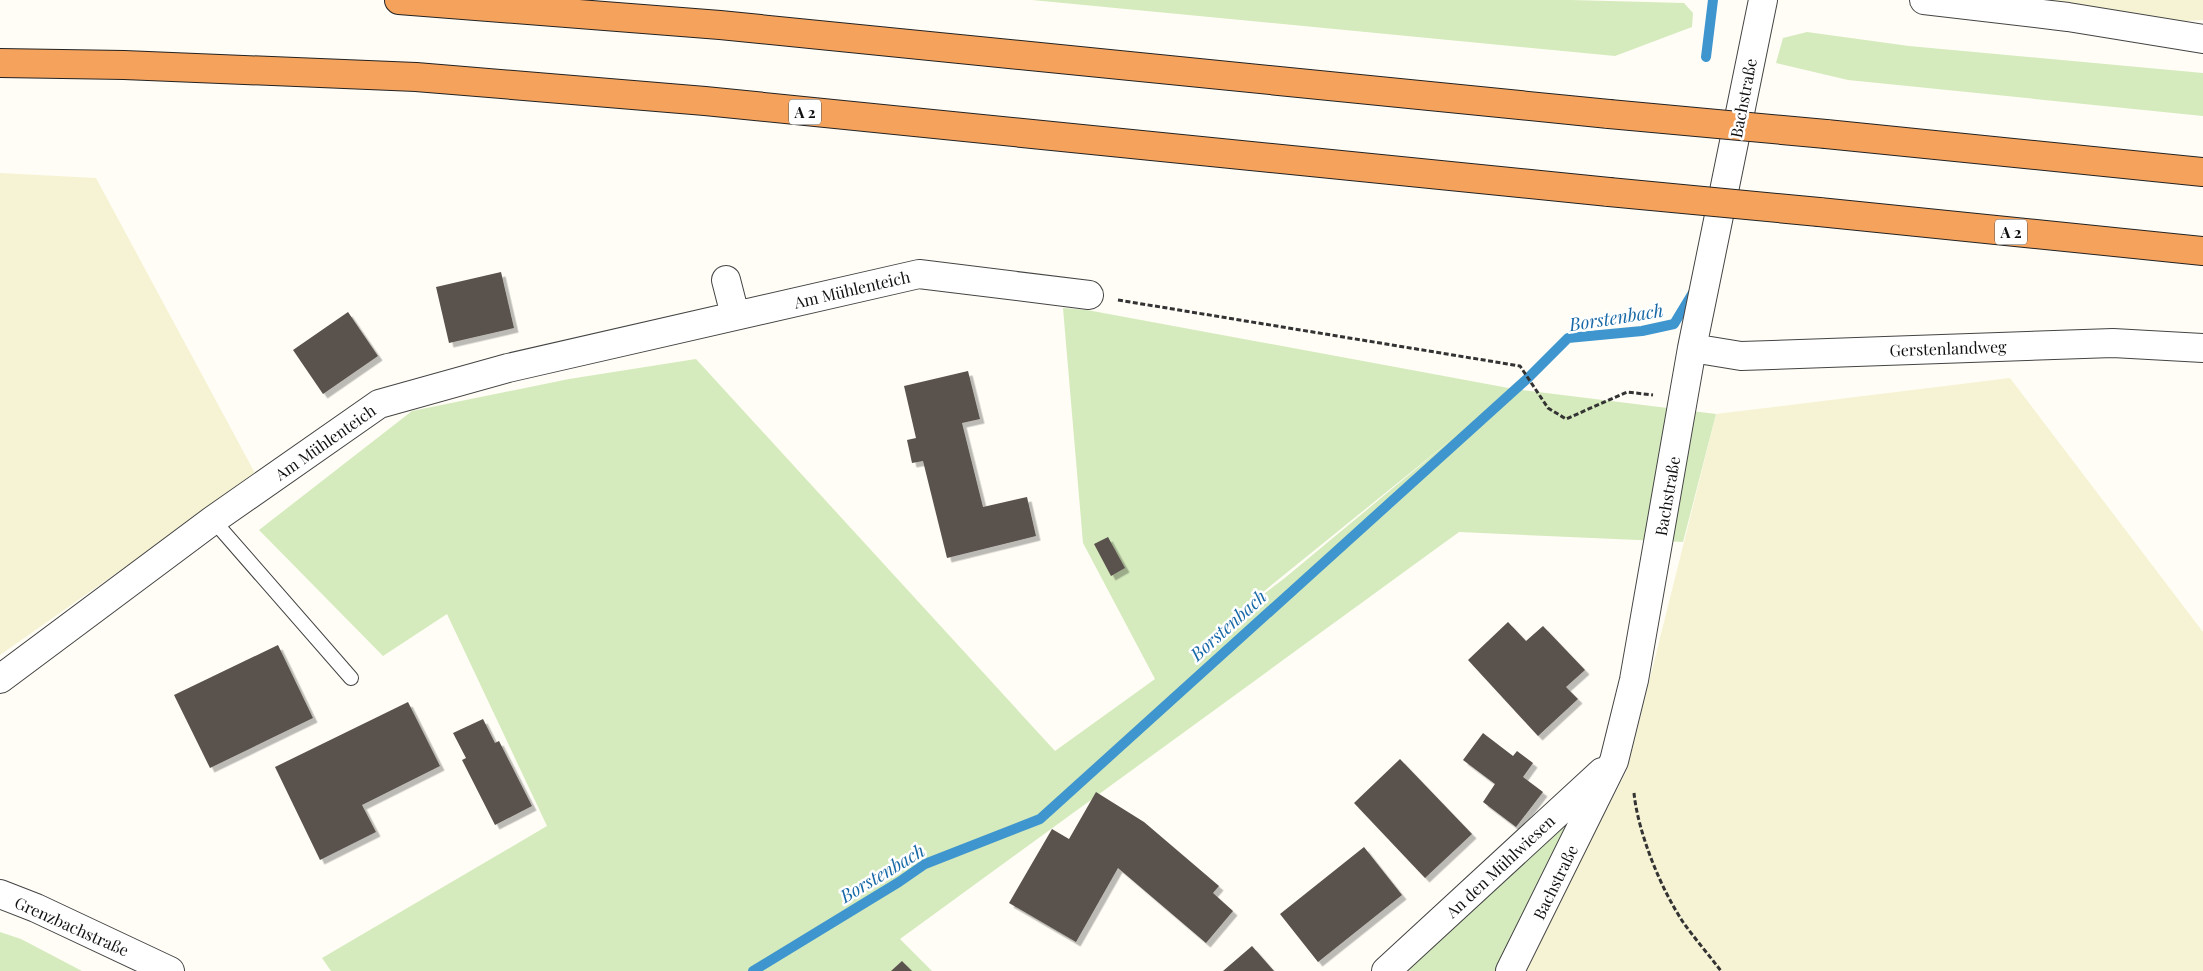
<svg xmlns="http://www.w3.org/2000/svg" width="2203" height="971" viewBox="0 0 2203 971" font-family="'Playfair Display',serif">
<style>
.farmland{fill:#f6f3d4}
.green{fill:#d5ebbd;fill-rule:evenodd}
.lines{fill:none;stroke-linecap:round;stroke-linejoin:round}
.stream{stroke:#3f96cf;stroke-width:10}
.building{fill:#5a524d;filter:url(#shadow)}
.service-casing{stroke:#444;stroke-width:16}
.minor-casing{stroke:#444;stroke-width:30}
.motorway-casing{stroke:#222;stroke-width:30}
.path{stroke:#333;stroke-width:3;stroke-dasharray:5 2.5;stroke-linecap:butt}
.service{stroke:#fff;stroke-width:14}
.minor{stroke:#fff;stroke-width:28}
.motorway{stroke:#f5a25d;stroke-width:28}
.motorway-bridge-casing{stroke:#222;stroke-width:30;stroke-linecap:butt}
.motorway-bridge{stroke:#f5a25d;stroke-width:28}
.labels{text-anchor:middle;dominant-baseline:central;stroke-width:5;stroke-linejoin:round;paint-order:stroke}
.shield{fill:#fff;stroke:#585858;stroke-width:1}
.shield-label{font-size:15px;font-weight:bold;fill:#111}
.street-label{font-size:16px;fill:#111;stroke:#fff}
.water-label{font-size:18px;font-style:italic;fill:#1768a6;stroke:#fff}
</style>
<defs>
<filter id="shadow"><feDropShadow dx="4.5" dy="4.5" stdDeviation="0" flood-color="#0004"/></filter>
</defs>
<rect width="100%" height="100%" fill="#fffdf5"/>
<path class="farmland" d="M1923,0h280v20l-48,3z
M0,173l96,5 160,297 -256,180z
M2010,378l193,254v339h-678l102,-201 89,-356z"/>
<path class="green" d="M1032,0h539l113,3 9,10 -1,14 -77,29z
M1807,32l102,14 294,27v43l-355,-36 -72,-17 7,-25z
M1063,308l24,2 427,79 202,25 -33,128 -224,-10 -559,407 32,32h-601l-9,-13 225,-132 -100,-212 -64,42 -124,-126 153,-119 157,-32 127,-20 359,392 100,-72 -72,-136zM1452,439l-166,138 -96,74z
M1599,788l-95,183h-102z
M0,932l21,7 61,32h-82z"/>
<g class="lines">
<path class="stream" d="M1706,57l7,-57
M753,971l146,-89 26,-18 115,-45 488,-441 40,-40 74,-7 32,-7 20,-33"/>
</g>
<path class="building" d="M501,272l13,56 -65,15 -13,-56z
M348,312l30,44 -55,38 -30,-44z
M968,371l12,48 -18,4 21,84 44,-10 9,39 -89,22 -24,-97 -11,2 -5,-23 9,-2 -12,-52z
M1108,537l17,31 -14,8 -17,-32z
M1508,622l18,19 17,-15 42,44 -19,17 12,12 -40,37 -70,-76z
M278,645l35,73 -103,50 -36,-73z
M408,702l32,64 -78,39 14,27 -56,28 -45,-93z
M483,719l12,24 4,-2 33,65 -37,19 -33,-65 4,-2 -13,-25z
M1483,733l30,23 4,-5 16,12 -10,14 20,15 -27,35 -33,-25 12,-18 -32,-24z
M1400,759l72,75 -47,44 -71,-75z
M1096,792l48,30 75,64 -6,7 20,18 -27,32 -88,-75 -42,74 -67,-39 43,-74 17,10z
M1364,847l38,48 -84,67 -38,-48z
M1252,946l22,25h-51z
M902,961l10,10h-21z"/>
<g class="lines">
<g class="service-casing">
<path id="service" d="M213,520l138,158"/>
</g>
<g class="minor-casing">
<path id="minor" d="M1924,0l144,17 135,22
M726,280l9,35
M1692,348l49,8 372,-13 90,5
M0,679l213,-159 166,-116 129,-36 411,-94 170,21
M0,894l36,14 134,63
M1386,971l216,-199
M1510,971l104,-210 20,-81 58,-332 71,-348"/>
</g>
<g class="motorway-casing">
<path id="motorway" d="M399,0l321,25 889,89
M0,63l124,2 292,12 289,24 904,91
M1826,134l377,38
M1819,212l384,39"/>
</g>
<path class="path" d="M1118,300l402,66 28,42 18,11 61,-27 26,3
M1634,793c4,40 27,96 49,129 12,17 26,33 38,49"/>
<use href="#service" class="service"/>
<use href="#minor" class="minor"/>
<use href="#motorway" class="motorway"/>
<g class="motorway-bridge-casing">
<path id="motorway-bridge" d="M1609,114l217,20
M1609,192l210,20"/>
</g>
<use href="#motorway-bridge" class="motorway-bridge"/>
</g>
<g class="labels">
<g class="shield">
<rect x="789" y="99.5" width="32" height="25" rx="4"/>
<rect x="1995" y="219.5" width="32" height="25" rx="4"/>
</g>
<g class="shield-label">
<text x="805" y="112">A 2</text>
<text x="2011" y="232">A 2</text>
</g>
<g class="street-label">
<text transform="translate(1743 98) rotate(-79)">Bachstraße</text>
<text transform="translate(852 289) rotate(-13)">Am Mühlenteich</text>
<text transform="translate(1948 348) rotate(-2)">Gerstenlandweg</text>
<text transform="translate(325 442) rotate(-35)">Am Mühlenteich</text>
<text transform="translate(1667 496) rotate(-80)">Bachstraße</text>
<text transform="translate(1500 866) rotate(-43)">An den Mühlwiesen</text>
<text transform="translate(1555 882) rotate(-64)">Bachstraße</text>
<text transform="translate(72 926) rotate(24)">Grenzbachstraße</text>
</g>
<g class="water-label">
<text transform="translate(1616 317) rotate(-9)">Borstenbach</text>
<text transform="translate(1228 625) rotate(-42)">Borstenbach</text>
<text transform="translate(882 873) rotate(-31)">Borstenbach</text>
</g>
</g>
</svg>
